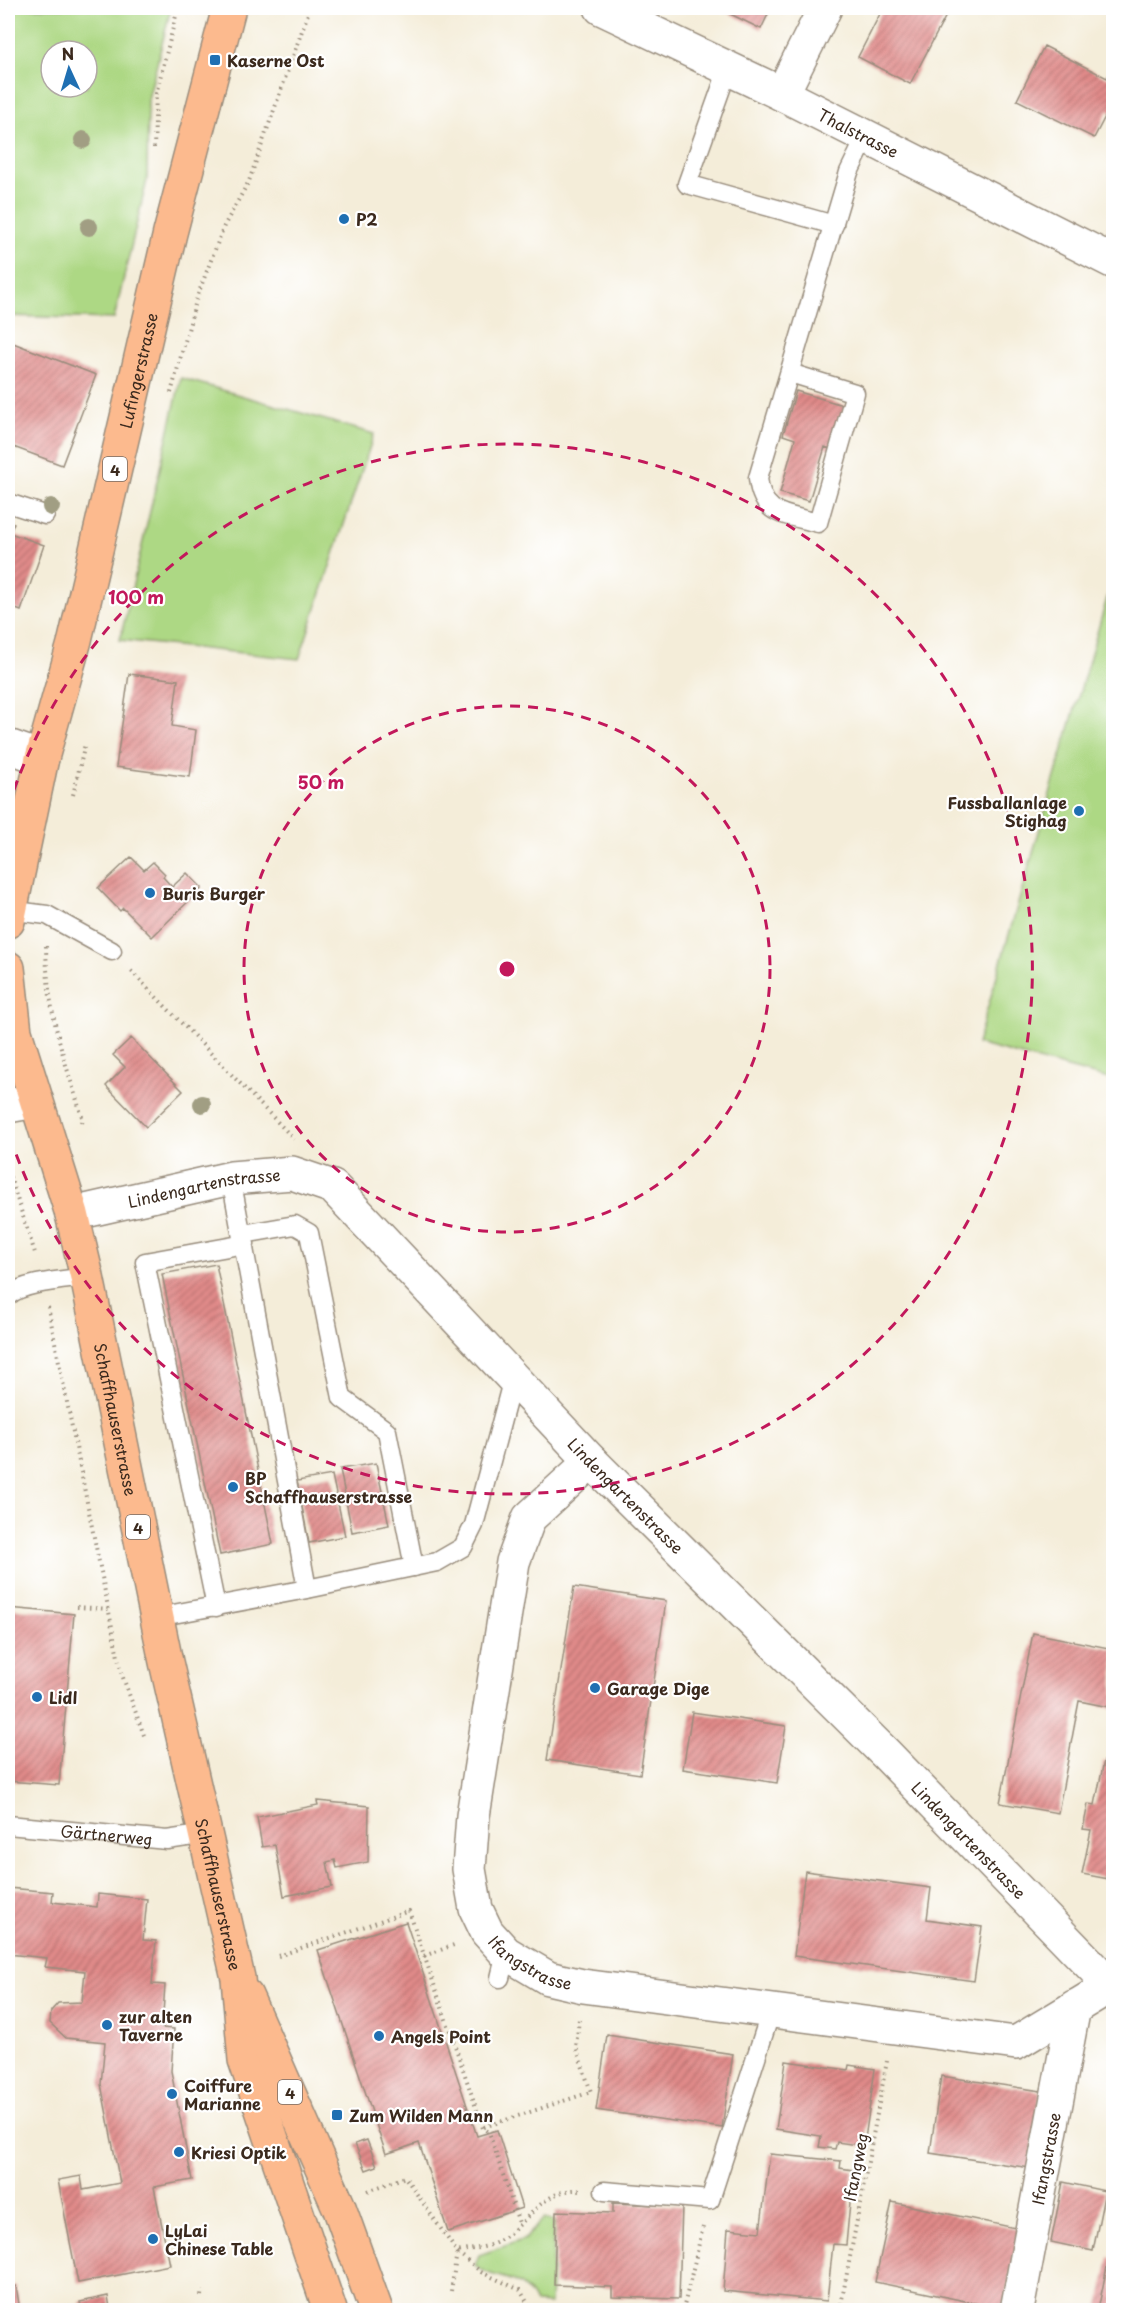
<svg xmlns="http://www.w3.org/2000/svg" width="1121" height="2318" viewBox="0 0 1121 2318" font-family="'Playpen Sans',sans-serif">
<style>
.green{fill:#add884;stroke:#748151;stroke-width:1.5;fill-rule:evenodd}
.building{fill:url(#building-hatch)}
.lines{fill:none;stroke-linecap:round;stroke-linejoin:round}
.service-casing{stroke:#988c7c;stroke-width:21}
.minor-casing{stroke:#988c7c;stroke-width:36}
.primary-casing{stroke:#988c7c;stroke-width:36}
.path{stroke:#988c7c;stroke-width:4;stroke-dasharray:1.5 4.5;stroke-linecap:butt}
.service{stroke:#fff;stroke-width:18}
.minor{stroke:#fff;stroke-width:33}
.primary{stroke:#fcba8e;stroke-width:33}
.tree{fill:#a19e83}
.ring{fill:none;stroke:#c2185b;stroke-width:3;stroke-dasharray:10 8}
.poi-dot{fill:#1f6fb2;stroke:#fff;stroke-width:2}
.labels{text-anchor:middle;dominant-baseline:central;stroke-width:4.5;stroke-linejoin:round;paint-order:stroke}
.shield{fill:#fff;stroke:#766a62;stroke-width:1.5}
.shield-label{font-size:15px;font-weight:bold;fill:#3b2a1e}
.poi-label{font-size:16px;font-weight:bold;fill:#3b2a1e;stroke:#fff;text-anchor:start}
.street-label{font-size:16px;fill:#3b2a1e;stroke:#fff}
.centre{fill:#c2185b;stroke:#fff;stroke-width:3}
.ring-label{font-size:18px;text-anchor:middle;font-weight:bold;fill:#c2185b;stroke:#fff;stroke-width:4.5;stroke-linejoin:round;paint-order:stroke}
</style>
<defs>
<pattern id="building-hatch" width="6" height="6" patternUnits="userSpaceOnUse" patternTransform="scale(1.5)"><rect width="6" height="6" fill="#e08a89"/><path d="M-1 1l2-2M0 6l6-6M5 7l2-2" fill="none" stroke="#b7716f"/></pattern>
</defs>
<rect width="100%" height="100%" fill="#fff"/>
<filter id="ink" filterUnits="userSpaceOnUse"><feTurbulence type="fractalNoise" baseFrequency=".0167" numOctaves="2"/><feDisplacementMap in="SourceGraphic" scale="12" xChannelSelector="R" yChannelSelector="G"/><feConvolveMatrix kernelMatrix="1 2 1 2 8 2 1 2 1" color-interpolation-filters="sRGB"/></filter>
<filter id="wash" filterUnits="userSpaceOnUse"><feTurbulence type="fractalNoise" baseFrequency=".008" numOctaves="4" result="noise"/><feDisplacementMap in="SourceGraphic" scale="24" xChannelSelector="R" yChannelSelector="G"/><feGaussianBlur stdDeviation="1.35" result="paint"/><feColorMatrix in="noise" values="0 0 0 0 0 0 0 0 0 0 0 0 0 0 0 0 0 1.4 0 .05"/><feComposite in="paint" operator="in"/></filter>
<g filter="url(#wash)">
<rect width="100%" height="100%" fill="#f4edd9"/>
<path class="green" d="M8,8h163l-23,91 -1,81 -33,139 -106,-3zM51,51h36v36h-36z
M181,378l193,56 -75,225 -179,-19z
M1113,578v502l-136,-36z
M544,2218l10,3 -4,83 -15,-1c-14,-32 -39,-20 -60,-38l4,-10 46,-16z"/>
<g id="blocks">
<path class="building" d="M718,8h53l-10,21z
M883,8h67l-40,76 -52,-27z
M1044,46l63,32 7,-15v50l-6,-2 -14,27 -77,-38z
M8,341l88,34 -34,90 -54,-20z
M796,391l50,15 -13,44 -8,-3 -16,54 -29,-8 15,-54 -12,-4z
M8,521l6,2 -4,10 34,12 -23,66 -13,-5z
M129,674l49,6 -6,46 24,4 -6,47 -74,-10z
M131,857l13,13 9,-8 12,12 -2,3 9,10 15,-14 15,15 -50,49 -29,-29 -3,3 -22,-23z
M131,1038l52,53 -37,36 -40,-41 19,-19 -12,-12z
M216,1264l57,280 -53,11 -58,-281z
M376,1463l13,62 -37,7 -12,-63z
M332,1475l13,61 -36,7 -12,-62z
M574,1587l92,14 -26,173 -93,-14z
M8,1608l66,6 -15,171 -51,-4z
M1033,1633l81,16v59l-35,-7 -21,112 -58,-10z
M692,1712l94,14 -9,57 -94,-14z
M1104,1761l10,2v117l-32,-6 9,-44 -8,-1 5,-25 7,1z
M317,1801l52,5 -1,56 -31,6 -2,-8 -8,2 5,25 -48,9 -9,-51 -13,2 -5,-30 61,-12z
M805,1871l126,17 -4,31 55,8 -8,54 -180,-25z
M8,1888l45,4 -1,10 45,5 1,-13 49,5 -4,41 13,1 -4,43 13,1 -3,43 12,1 -3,42 21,109 -38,7 16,78 -92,18 -20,-103 23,-4 2,14 37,-7 -19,-99 4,-42 -39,-4 -16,-15 1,-12 7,-8 24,-1 3,-31 -40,-4 2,-9 -39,-4z
M406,1922l71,214 20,-6 25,78 -74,24 -29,-89 -33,11 -68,-204z
M607,2035l126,19 -11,74 -126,-18z
M786,2061l62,9 1,-5 26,4 -11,77 -27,-4 -2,7 -16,-2 2,-11 -45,-7z
M941,2076l100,15 -11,77 -100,-15z
M367,2140l10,26 -11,4 -11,-26z
M770,2154l71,7 -1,7 13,2 -7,75 -13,-1 -6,57 -104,-10 5,-62 32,3z
M1063,2182l42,9 -12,60 -42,-9z
M892,2202l128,27 -17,80 -128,-27z
M613,2203l69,3 -3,93 -67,-2v-10l-58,-2 2,-74 57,2z
M1109,2257h5v53h-16z
M16,2286l4,24h-12v-22z
M108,2296l2,12 -28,2 -2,-8z"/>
</g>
</g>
<g filter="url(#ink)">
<use href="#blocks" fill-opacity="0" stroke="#988c7c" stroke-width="1.5"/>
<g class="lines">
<g class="service-casing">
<g id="service">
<path d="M728,69l-41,115 147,41"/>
<path d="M790,373l65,20 -37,130c-32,-9 -56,-6 -60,-45l91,-306 17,-35"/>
<path d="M8,503l37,12"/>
<path d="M8,910l39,5 65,36"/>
<path d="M243,1234l52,-9 14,8 33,165 45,33 27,136"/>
<path d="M8,1296c15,-14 58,-16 79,-19"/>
<path d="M307,1589l130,-27 26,-15 11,-22 39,-147"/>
<path d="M216,1607l-71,-345 100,-18"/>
<path d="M157,1617l150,-28 -76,-411"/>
<path id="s1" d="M8,1825l159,15 39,-6"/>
<path d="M500,1978l6,-25"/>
<path d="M604,2191l106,9 61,-189"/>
</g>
</g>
<g class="minor-casing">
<g id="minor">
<path id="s2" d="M601,8l181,86 332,168"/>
<path d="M782,94l43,-86"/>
<path d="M8,746l34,12"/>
<path d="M8,1106l27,-5"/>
<path id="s3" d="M72,1214l159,-36 61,-5 41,14 258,274 295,293 228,235"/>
<path id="s4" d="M591,1461l-62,57 -16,44 -40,254 -4,53 7,40 11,23 19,21 42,25 35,8 433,57 94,-57"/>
<path id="s5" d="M1017,2310l57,-303"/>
</g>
</g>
<g class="primary-casing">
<g id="primary">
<path id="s6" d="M8,921l34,-163 33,-118 95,-407 59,-225"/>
<path id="s7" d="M8,968l7,64 57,182 15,63 79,385 72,316 7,82 85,250"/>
<path d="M246,1996l93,211 37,103"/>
</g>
</g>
<path class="path" d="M154,148l2,-54 22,-86
M171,393l26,-96 27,-71 25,-45 61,-173
M73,795l12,-51
M46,946c1,67 18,112 37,174l-2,5
M131,971l163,168
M8,1171l28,85
M48,1307l73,365 24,66
M77,1607l32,2
M278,1956l131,-45 74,217 6,4 31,94
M424,1956l30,-11
M484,2127l107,-35 -15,-45 3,-28
M368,2191l37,-14 52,75 24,20 39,18 11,19
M451,2291l6,-39c13,-3 31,-4 42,-11 29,-17 43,-53 81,-51
M201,2296l1,-6
M683,2310l20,-83
M840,2310l47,-249"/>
<use href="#service" class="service"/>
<use href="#minor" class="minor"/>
<use href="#primary" class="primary"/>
</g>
<g class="tree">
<circle cx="83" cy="140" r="9"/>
<circle cx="89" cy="227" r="9"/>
<circle cx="51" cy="507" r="9"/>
<circle cx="202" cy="1104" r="9"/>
</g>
</g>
<g class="ring">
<circle cx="507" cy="969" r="263"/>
<path d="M8 807A525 525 0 1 1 8 1131"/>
</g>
<g class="poi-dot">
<rect x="209" y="54" width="12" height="12" rx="3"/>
<circle cx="344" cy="219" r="6"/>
<circle cx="1079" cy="811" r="6"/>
<circle cx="150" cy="893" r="6"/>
<circle cx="233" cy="1487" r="6"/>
<circle cx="595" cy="1688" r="6"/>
<circle cx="37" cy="1697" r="6"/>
<circle cx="107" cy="2025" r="6"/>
<circle cx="379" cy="2036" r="6"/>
<circle cx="172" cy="2094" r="6"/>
<rect x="331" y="2109" width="12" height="12" rx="3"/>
<circle cx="179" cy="2152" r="6"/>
<circle cx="153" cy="2239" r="6"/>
</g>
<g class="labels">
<g class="shield">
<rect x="103" y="457" width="24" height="24" rx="4.5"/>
<rect x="126" y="1515" width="24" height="24" rx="4.5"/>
<rect x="278" y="2080" width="24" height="24" rx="4.5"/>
</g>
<g class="shield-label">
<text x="115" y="469">4</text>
<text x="138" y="1527">4</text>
<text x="290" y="2092">4</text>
</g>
<g class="poi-label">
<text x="227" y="60">Kaserne Ost</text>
<text x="356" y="219">P2</text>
<text x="1067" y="802" text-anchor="end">Fussballanlage<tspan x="1067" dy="18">Stighag</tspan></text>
<text x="162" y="893">Buris Burger</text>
<text x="245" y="1478">BP<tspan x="245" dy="18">Schaffhauserstrasse</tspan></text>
<text x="607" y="1688">Garage Dige</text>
<text x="49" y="1697">Lidl</text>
<text x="119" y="2016">zur alten<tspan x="119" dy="18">Taverne</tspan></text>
<text x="391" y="2036">Angels Point</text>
<text x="184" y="2085">Coiffure<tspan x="184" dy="18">Marianne</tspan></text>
<text x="349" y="2115">Zum Wilden Mann</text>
<text x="191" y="2152">Kriesi Optik</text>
<text x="165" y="2230">LyLai<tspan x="165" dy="18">Chinese Table</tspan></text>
</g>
<g class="street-label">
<text stroke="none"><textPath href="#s2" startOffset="286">Thalstrasse</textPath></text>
<text stroke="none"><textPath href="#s6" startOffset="566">Lufingerstrasse</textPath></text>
<text stroke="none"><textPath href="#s3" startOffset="135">Lindengartenstrasse</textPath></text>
<text stroke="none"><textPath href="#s7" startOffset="465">Schaffhauserstrasse</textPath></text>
<text stroke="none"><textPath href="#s3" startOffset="693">Lindengartenstrasse</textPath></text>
<text stroke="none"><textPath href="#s1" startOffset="99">Gärtnerweg</textPath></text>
<text stroke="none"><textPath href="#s3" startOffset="1179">Lindengartenstrasse</textPath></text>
<text stroke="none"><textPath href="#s7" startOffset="951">Schaffhauserstrasse</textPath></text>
<text stroke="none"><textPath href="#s4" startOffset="562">Ifangstrasse</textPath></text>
<text stroke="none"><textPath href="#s5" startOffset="154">Ifangstrasse</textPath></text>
<text transform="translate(855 2167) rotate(-79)">Ifangweg</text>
</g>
</g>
<circle cx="507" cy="969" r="9" class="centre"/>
<g class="ring-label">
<text x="136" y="604">100 m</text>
<text x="321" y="789">50 m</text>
</g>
<rect width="1121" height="2318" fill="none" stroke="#fff" stroke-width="30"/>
<g transform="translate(69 69) rotate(356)"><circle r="28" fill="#ffffff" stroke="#b1aaa5" stroke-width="1.5"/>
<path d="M0-4.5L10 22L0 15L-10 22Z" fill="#1f6fb2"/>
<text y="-9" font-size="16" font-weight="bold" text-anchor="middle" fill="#3b2a1e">N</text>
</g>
</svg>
